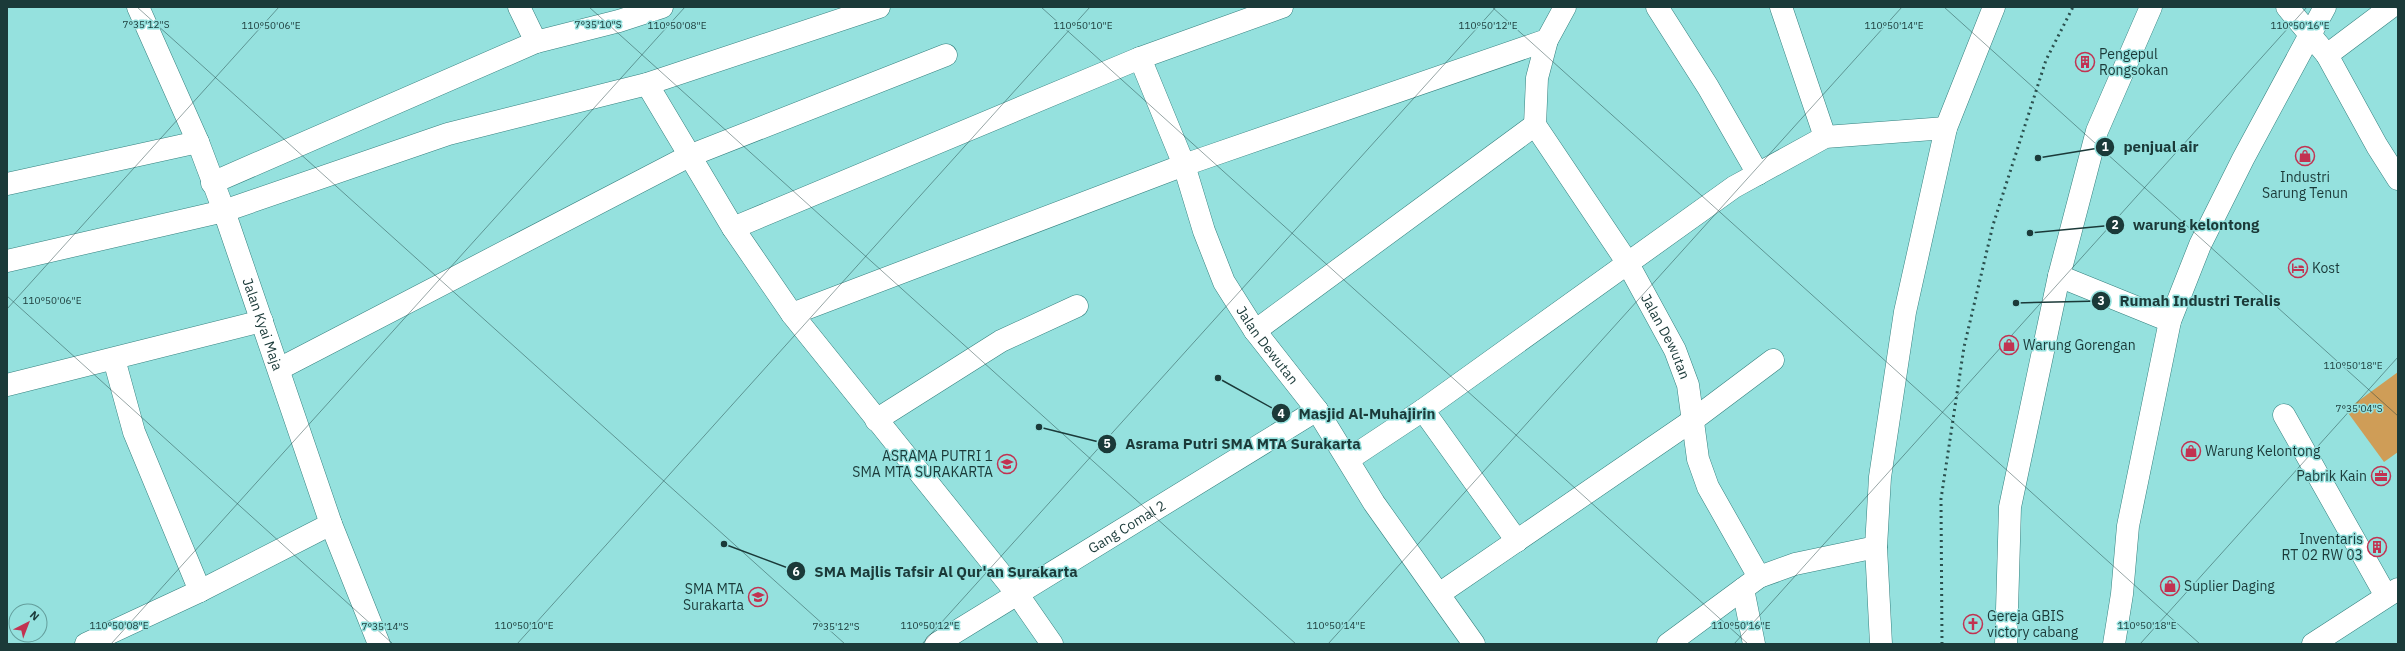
<svg xmlns="http://www.w3.org/2000/svg" width="2405" height="651" viewBox="0 0 2405 651" font-family="'IBM Plex Sans',sans-serif">
<style>
.green{fill:#cf9d57}
.lines{fill:none;stroke-linecap:round;stroke-linejoin:round}
.street-casing{stroke:#34817f;stroke-width:23}
.secondary-casing{stroke:#34817f;stroke-width:23}
.street{stroke:#fff;stroke-width:22}
.secondary{stroke:#fff;stroke-width:22}
.rail{stroke:#2b504e;stroke-width:3;stroke-dasharray:2 4;stroke-linecap:butt}
.ticks{fill:none;stroke:#1b3a39;stroke-width:1;stroke-opacity:0.45}
.labels{text-anchor:middle;dominant-baseline:central;stroke-width:3;stroke-linejoin:round;paint-order:stroke}
.poi-label{font-size:14px;fill:#1b3a39;stroke:#95e1de;text-anchor:start}
.street-label{font-size:14px;fill:#1b3a39;stroke:#95e1de}
.ticks-label{font-size:10px;text-anchor:middle;fill:#1b3a39;stroke:#95e1de;stroke-width:3;stroke-linejoin:round;paint-order:stroke}
.leader{fill:none;stroke:#1b3a39;stroke-width:1.5}
.callout-dot{fill:#1b3a39;stroke:#95e1de;stroke-width:1.5}
.mark-label{font-size:12px;text-anchor:middle;font-weight:bold;fill:#fff}
.callout-label{font-size:15px;text-anchor:middle;font-weight:bold;fill:#1b3a39;stroke:#95e1de;stroke-width:3;stroke-linejoin:round;paint-order:stroke}
</style>
<rect width="100%" height="100%" fill="#95e1de"/>
<path class="green" d="M2398,372v80l-14,10 -38,-52z"/>
<g class="lines">
<g class="street-casing">
<g id="street">
<path d="M519,7l17,35"/>
<path id="s1" d="M1565,7l-18,33 -10,38 -2,47 92,137 48,88 13,35 10,74 10,28 51,90"/>
<path d="M1657,7l51,80 50,87"/>
<path d="M1781,7l44,130"/>
<path d="M2287,7l40,48 50,91 21,33"/>
<path d="M2327,55l64,-48"/>
<path id="s2" d="M1140,58l44,107 20,66 20,51 31,49 62,79 57,93 100,141"/>
<path d="M647,84l86,144 59,86 226,281 34,49"/>
<path d="M212,183l324,-141 83,-21 43,-14"/>
<path d="M7,184l191,-42"/>
<path d="M733,228l407,-170 142,-51"/>
<path d="M7,261l217,-50 224,-77 199,-50 232,-77"/>
<path d="M2059,276l111,45"/>
<path d="M792,314l392,-149 363,-125"/>
<path d="M1255,331l280,-206"/>
<path d="M114,359l20,73 66,159"/>
<path d="M279,369l410,-213 257,-101"/>
<path d="M7,385l255,-64"/>
<path d="M1423,410l94,131"/>
<path d="M2284,415l102,181"/>
<path d="M876,420l125,-79 76,-35"/>
<path d="M1349,459l74,-49 311,-223 91,-50 121,-9"/>
<path d="M1743,589l11,55"/>
<path d="M1439,594l254,-174 80,-60"/>
<path id="s3" d="M936,644l381,-234"/>
<path d="M1668,644l91,-67 36,-13 81,-17"/>
<path d="M1881,644l-5,-97 4,-70 25,-165 41,-184 48,-121"/>
<path d="M2006,644l4,-137 49,-231 38,-145 54,-124"/>
<path d="M2114,644l8,-50 6,-68 42,-205 30,-76 43,-86 82,-152"/>
<path d="M2313,644l85,-55"/>
</g>
</g>
<g class="secondary-casing">
<g id="secondary">
<path id="s4" d="M138,7l60,135 26,69 107,313 48,120"/>
<path d="M86,644l114,-53 131,-67"/>
</g>
</g>
<use href="#street" class="street"/>
<use href="#secondary" class="secondary"/>
<path class="rail" d="M1942,644l-1,-145 23,-152 29,-122 53,-165 27,-53"/>
</g>
<path class="ticks" d="M137,7l708,637M589,7l707,637M1041,7l707,637M1492,7l708,637M1944,7l454,409M2395,7l3,2M7,296l386,348M7,309l272,-302M111,644l574,-637M517,644l573,-637M922,644l574,-637M1328,644l574,-637M1734,644l573,-637M2140,644l258,-287"/>
<defs>
<g id="building-ring" transform="scale(1)"><circle r="9.5" fill="#95e1de" stroke="#c23251" stroke-width="1.5"/><path d="M-4-6H4V6H1V3H-1V6H-4ZM-2.5-4.3h1.7v1.8h-1.7ZM.8-4.3h1.7v1.8H.8ZM-2.5-1h1.7V.8h-1.7ZM.8-1h1.7V.8H.8Z" fill="#c23251"/></g>
<g id="shop-ring" transform="scale(1)"><circle r="9.5" fill="#95e1de" stroke="#c23251" stroke-width="1.5"/><path d="M-5-2.5h2.3a2.7 3.5 0 0 1 5.4 0H5L5.5 6h-11ZM-1.5-2.5h3a1.5 2.3 0 0 0-3 0Z" fill="#c23251"/></g>
<g id="hotel-ring" transform="scale(1)"><circle r="9.5" fill="#95e1de" stroke="#c23251" stroke-width="1.5"/><path d="M-6-4.5h1.5V1H6V5H4.5V3h-9V5H-6ZM-4 0a1.8 1.8 0 1 1 3.6 0ZM.5 0V-2.5h3Q6-2.5 6 0Z" fill="#c23251"/></g>
<g id="school-ring" transform="scale(1)"><circle r="9.5" fill="#95e1de" stroke="#c23251" stroke-width="1.5"/><path d="M0-5L7-2L0 1L-7-2ZM-4 1L0 2.5L4 1V4Q0 6-4 4Z" fill="#c23251"/></g>
<g id="office-ring" transform="scale(1)"><circle r="9.5" fill="#95e1de" stroke="#c23251" stroke-width="1.5"/><path d="M-6-3h4V-5.5h4V-3h4V5H-6ZM-1-4.5V-3h2v-1.5ZM-6 0V1H6V0Z" fill="#c23251"/></g>
<g id="church-ring" transform="scale(1)"><circle r="9.5" fill="#95e1de" stroke="#c23251" stroke-width="1.5"/><path d="M-1.2-6h2.4v3.5h3.3v2.4h-3.3V6h-2.4V-.1h-3.3v-2.4h3.3Z" fill="#c23251"/></g>
</defs>
<g fill-rule="evenodd">
<use href="#building-ring" x="2085" y="62"/>
<use href="#shop-ring" x="2305" y="156"/>
<use href="#hotel-ring" x="2298" y="268"/>
<use href="#shop-ring" x="2009" y="345"/>
<use href="#shop-ring" x="2191" y="451"/>
<use href="#school-ring" x="1007" y="464"/>
<use href="#office-ring" x="2381" y="476"/>
<use href="#building-ring" x="2377" y="547"/>
<use href="#shop-ring" x="2170" y="586"/>
<use href="#school-ring" x="758" y="597"/>
<use href="#church-ring" x="1973" y="624"/>
</g>
<g class="labels">
<g class="poi-label">
<text x="2099" y="54">Pengepul<tspan x="2099" dy="16">Rongsokan</tspan></text>
<text x="2305" y="177" text-anchor="middle">Industri<tspan x="2305" dy="16">Sarung Tenun</tspan></text>
<text x="2312" y="268">Kost</text>
<text x="2023" y="345">Warung Gorengan</text>
<text x="2205" y="451">Warung Kelontong</text>
<text x="993" y="456" text-anchor="end">ASRAMA PUTRI 1<tspan x="993" dy="16">SMA MTA SURAKARTA</tspan></text>
<text x="2367" y="476" text-anchor="end">Pabrik Kain</text>
<text x="2363" y="539" text-anchor="end">Inventaris<tspan x="2363" dy="16">RT 02 RW 03</tspan></text>
<text x="2184" y="586">Suplier Daging</text>
<text x="744" y="589" text-anchor="end">SMA MTA<tspan x="744" dy="16">Surakarta</tspan></text>
<text x="1987" y="616">Gereja GBIS<tspan x="1987" dy="16">victory cabang</tspan></text>
</g>
<g class="street-label">
<text stroke="none"><textPath href="#s4" startOffset="341">Jalan Kyai Maja</textPath></text>
<text stroke="none"><textPath href="#s1" startOffset="373">Jalan Dewutan</textPath></text>
<text stroke="none"><textPath href="#s2" startOffset="316">Jalan Dewutan</textPath></text>
<text stroke="none"><textPath href="#s3" startOffset="224">Gang Comal 2</textPath></text>
</g>
</g>
<g class="ticks-label">
<text x="598" y="28">7°35'10"S</text>
<text x="146" y="28">7°35'12"S</text>
<text x="271" y="29">110°50'06"E</text>
<text x="677" y="29">110°50'08"E</text>
<text x="1083" y="29">110°50'10"E</text>
<text x="1488" y="29">110°50'12"E</text>
<text x="1894" y="29">110°50'14"E</text>
<text x="2300" y="29">110°50'16"E</text>
<text x="52" y="304">110°50'06"E</text>
<text x="2353" y="369">110°50'18"E</text>
<text x="2359" y="412">7°35'04"S</text>
<text x="119" y="629">110°50'08"E</text>
<text x="524" y="629">110°50'10"E</text>
<text x="930" y="629">110°50'12"E</text>
<text x="1336" y="629">110°50'14"E</text>
<text x="1741" y="629">110°50'16"E</text>
<text x="2147" y="629">110°50'18"E</text>
<text x="385" y="630">7°35'14"S</text>
<text x="836" y="630">7°35'12"S</text>
</g>
<path class="leader" d="M2038 158L2105 147M2030 233L2115 225M2016 303L2101 301M1218 378L1281 413M1039 427L1107 444M724 544L796 571"/>
<g class="callout-dot">
<circle cx="2038" cy="158" r="4"/>
<circle cx="2030" cy="233" r="4"/>
<circle cx="2016" cy="303" r="4"/>
<circle cx="1218" cy="378" r="4"/>
<circle cx="1039" cy="427" r="4"/>
<circle cx="724" cy="544" r="4"/>
<circle cx="2105" cy="147" r="10"/>
<circle cx="2115" cy="225" r="10"/>
<circle cx="2101" cy="301" r="10"/>
<circle cx="1281" cy="413" r="10"/>
<circle cx="1107" cy="444" r="10"/>
<circle cx="796" cy="571" r="10"/>
</g>
<g class="mark-label">
<text x="2105" y="151">1</text>
<text x="2115" y="229">2</text>
<text x="2101" y="305">3</text>
<text x="1281" y="418">4</text>
<text x="1107" y="448">5</text>
<text x="796" y="576">6</text>
</g>
<g class="callout-label">
<text x="2161" y="152">penjual air</text>
<text x="2196" y="230">warung kelontong</text>
<text x="2200" y="306">Rumah Industri Teralis</text>
<text x="1367" y="419">Masjid Al-Muhajirin</text>
<text x="1243" y="449">Asrama Putri SMA MTA Surakarta</text>
<text x="946" y="577">SMA Majlis Tafsir Al Qur'an Surakarta</text>
</g>
<rect width="2405" height="651" fill="none" stroke="#1b3a39" stroke-width="16"/>
<g transform="translate(28 623) rotate(42)"><circle r="19" fill="#95e1de" stroke="#649e9c"/>
<path d="M0-3L7 15L0 10L-7 15Z" fill="#c23251"/>
<text y="-6" font-size="11" font-weight="bold" text-anchor="middle" fill="#1b3a39">N</text>
</g>
</svg>
